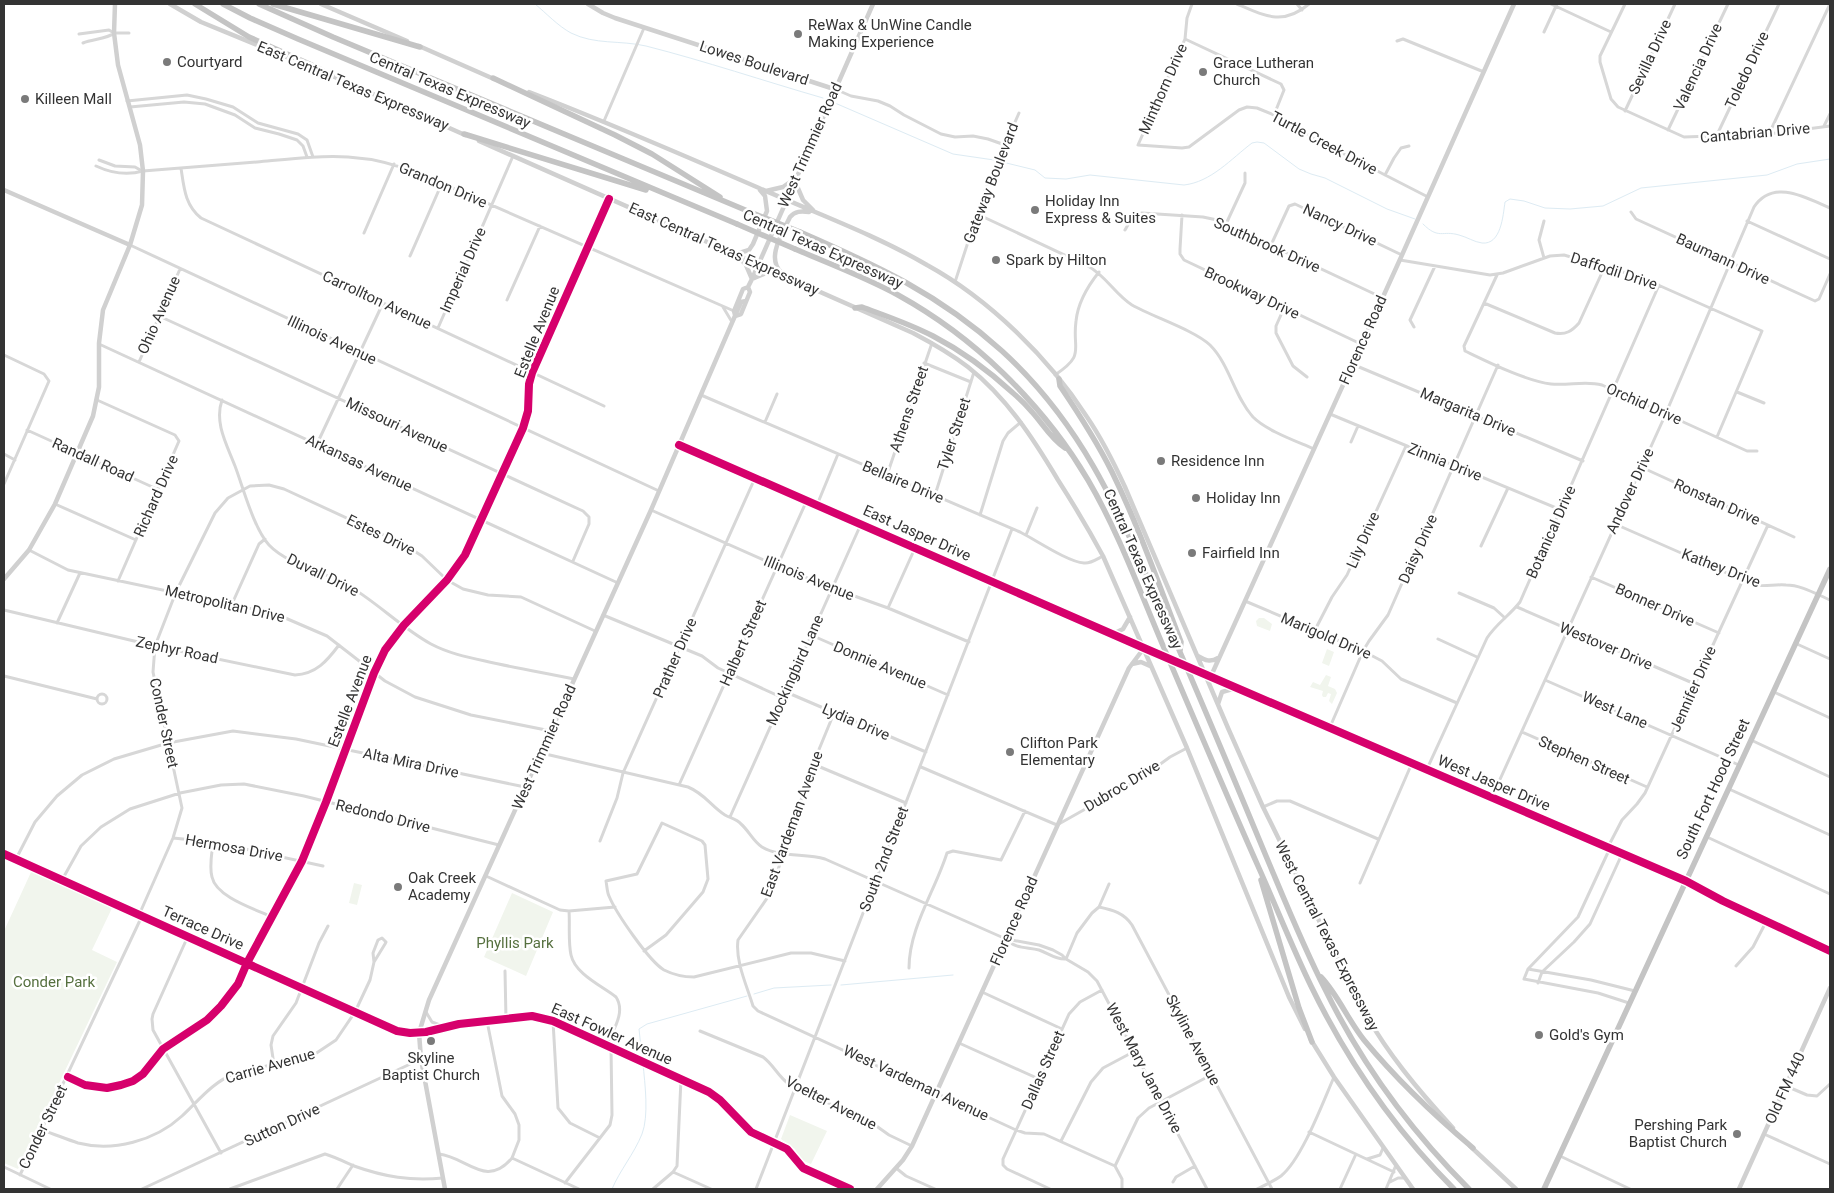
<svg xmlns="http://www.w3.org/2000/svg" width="1834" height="1193" viewBox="0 0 1834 1193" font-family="Roboto,sans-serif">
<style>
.green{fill:#f1f5ed}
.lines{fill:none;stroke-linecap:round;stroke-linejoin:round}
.stream{stroke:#ddebf3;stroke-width:1}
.street{stroke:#d7d7d7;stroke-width:3}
.secondary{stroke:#d0d0d0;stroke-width:4.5}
.highway{stroke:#c4c4c4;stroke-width:5.5}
.secondary-bridge{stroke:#d0d0d0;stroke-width:4.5}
.highway-bridge{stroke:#c4c4c4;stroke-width:5.5}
.cycleway-casing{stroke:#fff;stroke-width:11}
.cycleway{stroke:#d6006c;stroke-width:8}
.poi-dot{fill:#7a7a7a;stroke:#fff;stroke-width:2}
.labels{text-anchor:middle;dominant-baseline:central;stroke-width:5;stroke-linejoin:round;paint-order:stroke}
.poi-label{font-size:15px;fill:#333;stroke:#fff;text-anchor:start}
.street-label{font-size:15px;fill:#333;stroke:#fff}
.park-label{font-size:15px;fill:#56703f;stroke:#fff}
</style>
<rect width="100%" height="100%" fill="#fff"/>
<path class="green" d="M1259,618h5l8,6 -2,7 -13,-5 -1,-5z
M1327,649l7,3 -5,14 -7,-3z
M1326,675l5,2 -3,9 7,3 2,4 -5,11 -3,-3 2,-7 -3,-1 -2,4h-3l-1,-2 1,-4 -13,-4 3,-5 7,3z
M32,870l81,36 -21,44 25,12 -99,207 -14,-6v-232z
M354,883l8,2 -5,20 -8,-2z
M512,893l41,19 -27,64 -42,-19z
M790,1115l37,16 -16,33 -12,-5 -4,-10 -14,-10z"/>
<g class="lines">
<path class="stream" d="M535,4c11,9 23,22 36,29 24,12 49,7 75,13 59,15 118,35 177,52
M835,103l118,51 41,6 41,10 10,8 21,1 24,-4 94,10c27,-3 47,-26 68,-42l5,-1 7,1 35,26 12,5 14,4 62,31 28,10
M1423,224c16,16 19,6 36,11 8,2 15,7 23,8 19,2 21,-27 23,-41l5,-3 14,2 21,7 25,1 33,-3 38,-18 126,-13 30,-11 33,-5
M841,985l112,-10
M754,994l20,-6 57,-3
M642,1057l-3,-28 8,-5 100,-28
M612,1189c8,-19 22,-35 30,-55 7,-18 3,-50 1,-70"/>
<path class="street" d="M1192,4l-5,14 -2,21 -47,106 44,3 7,-1 50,-37 8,-3 10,1 29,12 25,17 117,60
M1237,4c28,12 46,22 72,0
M1297,4l5,6
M1551,4l60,28
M1625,4l-25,52v6l11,37 7,8 66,30 85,-3 61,-8
M1544,32l13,-28
M79,34l30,-4 5,3h15
M1185,39l96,45 3,6 -10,25
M1397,41l6,-2 81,33
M83,43c10,-4 24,-4 31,-10
M835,89l16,7 27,5 12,5 14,9 37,19 14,3 18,-1 15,3 17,6
M127,101l60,-6 19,4 27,8 25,16 40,11 9,6 6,17
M130,107l54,-5 21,2 30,11 20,13 24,6 18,6 6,6 4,11
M1625,111l50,-107
M604,121l40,-93
M1824,126l6,-12
M1668,130l60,-126
M1769,134l61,-130
M1716,137l63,-133
M99,160l16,6 20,1 7,4
M96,166c15,7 30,10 47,5 38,-3 76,-6 114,-9 64,-6 106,-13 168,14l309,135
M181,168c3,20 4,37 20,50l403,188
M1385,175l9,-17 7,-10 8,-2
M1631,212l5,7 179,82 4,-2 11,-25
M977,214l111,52c18,10 27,28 44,39 21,12 62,25 78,40 20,20 24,51 43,72 14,14 43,24 61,32
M1182,215l-2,34v5l4,6 177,84
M1747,221l83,38
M1226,224l19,-41v-10
M1125,230l8,-14 9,-3 61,4 14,3 166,78
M364,233l30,-69
M130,245l529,246
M1271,245l18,-39 6,-2 107,51
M410,256l32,-73
M1544,258l-5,-18 5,-19
M1400,260l90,15 13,-2 47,-17 14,-1 76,22 122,54 -45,106
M1497,275l-33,71 1,5c23,11 61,30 86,33 18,2 34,-4 51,1l145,66h10
M955,282l30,-92 34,-77
M507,300l33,-74
M1484,303l71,30c11,2 17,-2 24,-10l26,-57
M723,307l9,15
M1284,308l-8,18v7l17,33 14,11
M159,316l424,195 6,6v7l-16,37
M1414,327l-4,-7 25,-54
M438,328l75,-172
M99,344l519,239
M4,355l40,19 5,7 -45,103
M139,362l41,-93
M924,363l47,19
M1352,364l231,97
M1055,375c31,-21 17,-24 21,-54 2,-19 11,-34 23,-49
M1737,392l27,11
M701,395l319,137c16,8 48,30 64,31 6,1 13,-4 19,-7
M97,400l78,35 4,6 -61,140
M222,400c-8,23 5,45 13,66 8,21 19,63 34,79 18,19 52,26 75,38 31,17 56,44 87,61 17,9 35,13 54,17 30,7 60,12 89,18
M1330,414l231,96
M765,422l12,-28
M27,430l132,60
M1351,442l7,-16
M317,444l66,-141
M4,454l11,6
M1641,467l153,70
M887,475l45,-132
M935,495l39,-123
M55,504l81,36
M817,505l21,-51
M651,510l126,56 55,22 56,20 81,34
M980,515l23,-74 5,-8 13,-11
M1615,524l139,61c11,2 21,-1 32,0 15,0 30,9 44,15
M1026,535l11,-27
M1481,546l27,-58
M29,550l39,20 208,44 51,22 58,45 30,16 56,18 80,16
M1591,577l128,56
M1459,593l35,15 11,10
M1245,601l118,50 19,10 19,18 56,24
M232,604l27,-60 6,-5
M1517,607l178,77
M888,608l27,-60
M4,610l151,36 140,29c21,-1 32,-14 44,-30
M603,615l99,41 16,12 65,30
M57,623l23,-50
M1315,630l17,-33 15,-22 59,-129
M811,635l137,60
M1438,639l39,18
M1797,644l33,15
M4,676l93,23
M1545,680l194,85
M786,692l140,60
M1774,692l56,26
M97 699a5 5 0 1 1 10 0a5 5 0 1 1-10 0Z
M834,713l-21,51 -43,130 -32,46c-3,21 9,46 15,66l5,5 258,119 9,3 19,1 71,32
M1330,727l33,-76 6,-10 19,-26 110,-250
M1522,732l125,55
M1751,740l79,37
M541,753l147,34c17,7 23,19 37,28 5,3 12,4 16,9 8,7 12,17 21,23 19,11 43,6 63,12l181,80c9,10 21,8 33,11 9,3 17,10 27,9
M813,764l93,39
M921,767l136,58 87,-49 26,-19 17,-9
M1427,769l60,-131c9,-14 23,-23 33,-36l139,-317
M679,785l128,-285
M1729,789l101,46
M1492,797l171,-377 91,-213c19,-29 53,-9 76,1
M1263,807l14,-6h13l88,38
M730,817l131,-293
M1707,837l123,57
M173,838l40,4 110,24
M600,841l17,-43 6,-25 132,-295
M213,842c-1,11 -4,25 -1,35 4,20 43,32 60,40
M1608,847l14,-27 15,-16 8,-11 123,-268
M1610,848l-32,69 -50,52 -4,10 74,14 31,10
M16,859l19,-37 22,-26 25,-21 32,-16 54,-16 65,-12 63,8 229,48
M486,876l74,34 9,1 46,-4
M62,880l19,-34 20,-19 29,-18 50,-16 41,-8 23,-1 60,12 195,49
M1360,883l52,-120
M1099,907c14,3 25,6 33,18l140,264
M569,911c1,14 -1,30 2,44 4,19 31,31 45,42 10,15 -3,33 -9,48
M139,915l34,-77 9,-30 -29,-136 2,-26 21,-54 39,-79 13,-15 22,-12 19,-1 15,4 121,56 17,11 25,24 16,9 25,6 33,2 74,34
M188,936l-35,78 -1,5 1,11 68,123
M1006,939l33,6 14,5 9,5 4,4 22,13 9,9 110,208
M644,951l22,-16 37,-43 5,-13 -3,-34 -3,-4 -40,-18 -25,51 -31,7c1,5 1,11 3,15 7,17 40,65 55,74 10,5 19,7 30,7l97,-24h20l34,8
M1066,959l11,-26 15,-20 7,-6 10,-23
M1736,966l17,-19 13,-25
M909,968c0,-40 26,-77 38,-115l6,-2 48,9 24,-49
M1528,969l63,11 44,11
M505,971l1,48
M1538,983l4,-11 32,-30 16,-18 32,-70
M982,992l80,37
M426,1012l6,10 13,5
M487,1021l15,75 13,18 4,11v15l-7,18
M553,1021l5,87 12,15 30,15
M700,1031l63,26c11,8 15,20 27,28l85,40 14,10 23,11
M419,1033l17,-2 23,-7 73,-8 21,5 156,71 11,8 31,32 36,17 16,19 47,21
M959,1043l80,36
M274,1065l-3,-20 2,-9 23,-33 23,-60 9,-17
M68,1077l17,8 22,3 14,-3 12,-4 10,-7 20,-25 44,-29 14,-14 17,-22 9,-21 55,-102 24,-59 48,-129 11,-23 19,-25 43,-45 18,-25 58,-127 5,-17 1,-27 3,-11 77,-174
M1786,1086l21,9 10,1 13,-12
M42,1130c12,4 24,9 36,13 35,9 77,-2 104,-27 18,-17 30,-33 53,-43l77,-17 24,-16 19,-28 15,-32 4,-18 11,-18 1,-2 -4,-4 -4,2 -5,13 1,9
M1309,1132l85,40
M1764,1134l66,30
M1061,1141l30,-59 12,-14 32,-17
M439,1154c28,3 47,35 73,4l67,31
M1560,1156l70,33
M1367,1159l13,-4 3,-7
M1115,1166l23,-48 11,-10 62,-33
M1115,1166l7,13v10
M4,1167l46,22
M896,1168l10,8 29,13
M673,1172l38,17
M20,1175l122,-259
M1173,1182l3,-5 19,-11
M1390,1182l8,-4h7
M565,1183l45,-58 2,-10 -1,-68
M142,1189l279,-130
M230,1189l95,-35c10,3 20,8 29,12 31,11 56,15 89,12
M337,1189l16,-24
M653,1189l20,-17 4,-6 4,-87
M756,1189l256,-660
M1050,1189l-43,-20 -4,-4v-6l66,-145 11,-12 22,-12
M1257,1189c8,-4 17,-8 24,-13 21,-17 42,-74 53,-99
M1340,1189l16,-35
M1386,1189l10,-24"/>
<path class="secondary" d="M170,4l31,18 88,36
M321,4l86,37
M588,4l15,9 12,5 219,71
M419,46l75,33
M328,74l137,61
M529,92c78,30 154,63 230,96 56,25 115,46 168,77 62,34 122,93 160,152 15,22 27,46 38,70l103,241 35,79 98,199c25,46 57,84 92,122
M479,141l434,192c19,10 38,21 55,34 39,31 65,71 90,113 16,25 31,50 45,76l84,192 102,249 16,32
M794,179l9,21 10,10
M4,190l126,55
M766,191l17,-4 10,-7
M782,273c-17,-14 1,-41 8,-56 5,-6 11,-6 19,-5
M752,279l-6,-14 -10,-11 13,-4 4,-6 14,-33 -2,-15 -5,-6
M752,279l14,-6h8
M735,315l-1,-4 9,-22 5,-2 4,-8 121,-275
M735,316l6,-2 9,-22 -2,-5
M679,445l475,207
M4,579l25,-29 26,-46 38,-88 6,-29v-44l4,-33 27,-65 12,-40 1,-34 -3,-26 -22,-80 -4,-32 1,-29
M1113,634l10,-5 7,-12
M1198,656c7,4 12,7 20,2
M1132,664l9,-2 9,4
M1193,669l493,212 37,20 107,50
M1211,676l191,-421 112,-251
M1218,704l4,-12 14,-4
M4,854l393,177 6,2h16
M1311,1040l23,37 79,112
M1470,1146l46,43
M445,1189l-24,-130 -2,-26 10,-33 222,-490 90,-208 5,-1
M877,1189l26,-29 9,-14 217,-478 15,-20
M1739,1189l91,-201"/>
<path class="highway" d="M195,4l54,33 67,30 14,8
M223,4l27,14 48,21 439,185
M259,4l74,33 417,175
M273,4l147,43
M493,78l122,57 37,19 68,43
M464,134l182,56
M800,232c76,33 139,62 202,119 82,75 117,161 160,260 36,81 70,163 104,245 19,45 37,90 59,133 36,74 86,142 144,200
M795,249c35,15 70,28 103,46 38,21 74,48 105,78 33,32 62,68 85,107 31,53 52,112 76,168 31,73 62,146 94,218 18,40 34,81 53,120 36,74 85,145 143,203
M855,308l7,-1c24,9 48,17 71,29 29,15 56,35 80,57 7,6 13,12 19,19 11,12 19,27 33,36
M1059,379l1,7c19,28 37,56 52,86 27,55 47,113 69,170l-1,9
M1261,880l38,128 13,34
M1321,977c17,18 27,43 43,63 33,40 70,75 109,108
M1544,1189l286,-620"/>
<path class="secondary-bridge" d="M1154,652l39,17"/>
<path class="highway-bridge" d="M750,212l50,20
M737,224l58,25"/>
<g class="cycleway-casing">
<path id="cycleway" d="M679,445l465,203 542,233 37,20 107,50
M4,854l393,177 13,2 16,-1 33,-8 73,-8 21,5 156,71 11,8 31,32 36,17 16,19 47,21
M68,1077l17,8 22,3 14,-3 12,-4 10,-7 20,-25 44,-29 14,-14 17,-22 9,-21 55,-102 24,-59 48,-129 11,-23 19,-25 43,-45 18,-25 58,-127 5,-17 1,-27 3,-11 77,-174"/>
</g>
<use href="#cycleway" class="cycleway"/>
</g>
<g class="poi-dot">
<circle cx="798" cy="34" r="5"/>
<circle cx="167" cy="62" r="5"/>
<circle cx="1203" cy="72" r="5"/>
<circle cx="25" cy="99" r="5"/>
<circle cx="1035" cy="210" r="5"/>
<circle cx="996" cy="260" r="5"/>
<circle cx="1161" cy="461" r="5"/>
<circle cx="1196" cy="498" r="5"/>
<circle cx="1192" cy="553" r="5"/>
<circle cx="1010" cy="752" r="5"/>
<circle cx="398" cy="887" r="5"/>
<circle cx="1539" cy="1035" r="5"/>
<circle cx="431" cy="1041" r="5"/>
<circle cx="1737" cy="1134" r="5"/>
</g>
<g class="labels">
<g class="poi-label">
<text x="808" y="25">ReWax &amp; UnWine Candle<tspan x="808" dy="17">Making Experience</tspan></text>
<text x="177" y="62">Courtyard</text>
<text x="1213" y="63">Grace Lutheran<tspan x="1213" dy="17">Church</tspan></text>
<text x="35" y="99">Killeen Mall</text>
<text x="1045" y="201">Holiday Inn<tspan x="1045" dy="17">Express &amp; Suites</tspan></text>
<text x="1006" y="260">Spark by Hilton</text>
<text x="1171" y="461">Residence Inn</text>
<text x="1206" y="498">Holiday Inn</text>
<text x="1202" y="553">Fairfield Inn</text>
<text x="1020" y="743">Clifton Park<tspan x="1020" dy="17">Elementary</tspan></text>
<text x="408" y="878">Oak Creek<tspan x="408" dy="17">Academy</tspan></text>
<text x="1549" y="1035">Gold's Gym</text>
<text x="431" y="1058" text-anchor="middle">Skyline<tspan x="431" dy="17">Baptist Church</tspan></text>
<text x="1727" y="1125" text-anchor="end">Pershing Park<tspan x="1727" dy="17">Baptist Church</tspan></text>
</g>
<g class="street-label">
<text transform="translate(1650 57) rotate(-65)">Sevilla Drive</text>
<text transform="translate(754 63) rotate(18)">Lowes Boulevard</text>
<text transform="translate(1698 67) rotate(-65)">Valencia Drive</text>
<text transform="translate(1747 70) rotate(-65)">Toledo Drive</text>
<text transform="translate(353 86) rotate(23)">East Central Texas Expressway</text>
<text transform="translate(1163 89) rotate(-66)">Minthorn Drive</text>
<text transform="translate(450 90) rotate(23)">Central Texas Expressway</text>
<text transform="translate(1755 133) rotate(-5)">Cantabrian Drive</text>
<text transform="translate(1324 143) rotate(28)">Turtle Creek Drive</text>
<text transform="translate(810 145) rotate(-66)">West Trimmier Road</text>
<text transform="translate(991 183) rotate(-69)">Gateway Boulevard</text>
<text transform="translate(443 185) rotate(23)">Grandon Drive</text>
<text transform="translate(1340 225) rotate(25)">Nancy Drive</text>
<text transform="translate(1267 245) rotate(24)">Southbrook Drive</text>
<text transform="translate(724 249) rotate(24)">East Central Texas Expressway</text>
<text transform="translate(823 249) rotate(24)">Central Texas Expressway</text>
<text transform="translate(1723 259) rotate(25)">Baumann Drive</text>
<text transform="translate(463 270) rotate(-66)">Imperial Drive</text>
<text transform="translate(1614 271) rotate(18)">Daffodil Drive</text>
<text transform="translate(1252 293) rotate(25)">Brookway Drive</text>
<text transform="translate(377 300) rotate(25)">Carrollton Avenue</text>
<text transform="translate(159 315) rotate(-66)">Ohio Avenue</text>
<text transform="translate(537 332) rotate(-68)">Estelle Avenue</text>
<text transform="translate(332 340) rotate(25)">Illinois Avenue</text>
<text transform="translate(1363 340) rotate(-66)">Florence Road</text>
<text transform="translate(1644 404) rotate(24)">Orchid Drive</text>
<text transform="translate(909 409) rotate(-71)">Athens Street</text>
<text transform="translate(1468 412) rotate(23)">Margarita Drive</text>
<text transform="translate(397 425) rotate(25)">Missouri Avenue</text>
<text transform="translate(954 434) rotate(-72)">Tyler Street</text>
<text transform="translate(93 460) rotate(24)">Randall Road</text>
<text transform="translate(1445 462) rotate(22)">Zinnia Drive</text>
<text transform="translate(359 463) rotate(25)">Arkansas Avenue</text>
<text transform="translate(903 482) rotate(23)">Bellaire Drive</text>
<text transform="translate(1630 491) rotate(-65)">Andover Drive</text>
<text transform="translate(156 496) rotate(-66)">Richard Drive</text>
<text transform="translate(1717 502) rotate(24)">Ronstan Drive</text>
<text transform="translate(1551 532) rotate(-66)">Botanical Drive</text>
<text transform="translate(917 533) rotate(24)">East Jasper Drive</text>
<text transform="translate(381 535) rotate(26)">Estes Drive</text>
<text transform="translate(1363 540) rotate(-66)">Lily Drive</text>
<text transform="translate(1418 549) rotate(-66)">Daisy Drive</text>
<text transform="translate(1721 568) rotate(21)">Kathey Drive</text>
<text transform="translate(1143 569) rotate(66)">Central Texas Expressway</text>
<text transform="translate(323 575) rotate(26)">Duvall Drive</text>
<text transform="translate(809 578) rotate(22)">Illinois Avenue</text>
<text transform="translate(225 604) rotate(13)">Metropolitan Drive</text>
<text transform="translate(1655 605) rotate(24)">Bonner Drive</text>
<text transform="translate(1326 636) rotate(23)">Marigold Drive</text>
<text transform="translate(743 643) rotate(-66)">Halbert Street</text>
<text transform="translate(1606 646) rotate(23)">Westover Drive</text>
<text transform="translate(177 650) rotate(12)">Zephyr Road</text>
<text transform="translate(675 658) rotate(-66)">Prather Drive</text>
<text transform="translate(880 665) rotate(23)">Donnie Avenue</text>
<text transform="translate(795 670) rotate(-66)">Mockingbird Lane</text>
<text transform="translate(1693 689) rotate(-66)">Jennifer Drive</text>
<text transform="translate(350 701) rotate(-69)">Estelle Avenue</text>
<text transform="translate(1615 710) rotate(24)">West Lane</text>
<text transform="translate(856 722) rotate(23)">Lydia Drive</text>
<text transform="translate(164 723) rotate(78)">Conder Street</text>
<text transform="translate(544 747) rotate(-66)">West Trimmier Road</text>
<text transform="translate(1584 760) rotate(24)">Stephen Street</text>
<text transform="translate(411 763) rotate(12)">Alta Mira Drive</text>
<text transform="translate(1494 783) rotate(23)">West Jasper Drive</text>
<text transform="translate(1122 786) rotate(-31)">Dubroc Drive</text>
<text transform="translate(1713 789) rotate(-65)">South Fort Hood Street</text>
<text transform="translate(383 816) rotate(14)">Redondo Drive</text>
<text transform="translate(792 824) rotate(-70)">East Vardeman Avenue</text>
<text transform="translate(234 848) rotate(10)">Hermosa Drive</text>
<text transform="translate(884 859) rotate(-69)">South 2nd Street</text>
<text transform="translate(1014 921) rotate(-66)">Florence Road</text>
<text transform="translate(203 928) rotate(24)">Terrace Drive</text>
<text transform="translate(1327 936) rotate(63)">West Central Texas Expressway</text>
<text transform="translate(612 1034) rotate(24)">East Fowler Avenue</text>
<text transform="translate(1193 1040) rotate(62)">Skyline Avenue</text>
<text transform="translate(270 1066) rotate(-16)">Carrie Avenue</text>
<text transform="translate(1144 1068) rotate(62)">West Mary Jane Drive</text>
<text transform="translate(1043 1070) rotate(-66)">Dallas Street</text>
<text transform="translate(916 1083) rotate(25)">West Vardeman Avenue</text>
<text transform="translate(1785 1088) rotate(-66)">Old FM 440</text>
<text transform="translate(831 1103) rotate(27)">Voelter Avenue</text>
<text transform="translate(282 1125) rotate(-25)">Sutton Drive</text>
<text transform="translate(43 1127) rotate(-64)">Conder Street</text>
</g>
<g class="park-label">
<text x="515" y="943">Phyllis Park</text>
<text x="54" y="982">Conder Park</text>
</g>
</g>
<rect width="1834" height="1193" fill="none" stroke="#333333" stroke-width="10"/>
</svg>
